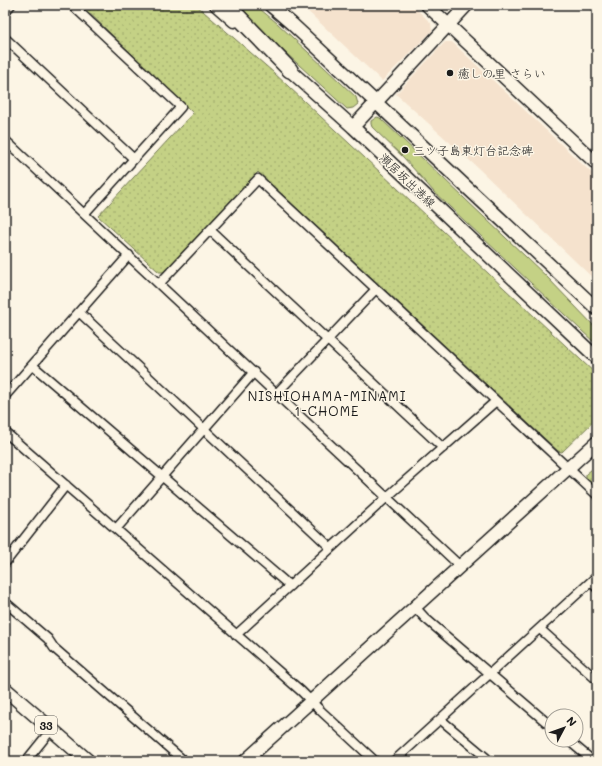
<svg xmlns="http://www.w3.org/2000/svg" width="602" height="766" viewBox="0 0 602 766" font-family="Mali,'Klee One',sans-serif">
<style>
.built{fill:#f5e2cd}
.green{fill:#c4d185;stroke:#707650}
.park{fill:url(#park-dots);stroke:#707650}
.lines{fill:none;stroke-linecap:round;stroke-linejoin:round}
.street-casing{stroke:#1c1c1c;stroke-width:11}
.secondary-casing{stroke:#1c1c1c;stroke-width:15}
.primary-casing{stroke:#1c1c1c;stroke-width:16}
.highway-casing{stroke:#1c1c1c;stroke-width:18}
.street{stroke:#fcf5e5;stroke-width:8}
.secondary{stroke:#fcf5e5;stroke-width:12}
.primary{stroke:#fcf5e5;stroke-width:13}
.highway{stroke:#fcf5e5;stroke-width:15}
.poi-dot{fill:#1c1c1c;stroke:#fcf5e5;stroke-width:1.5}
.labels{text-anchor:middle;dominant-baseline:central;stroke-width:3;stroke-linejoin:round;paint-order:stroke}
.shield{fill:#fcf5e5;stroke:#5f5d58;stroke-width:1}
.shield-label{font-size:11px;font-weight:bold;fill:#1c1c1c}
.poi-label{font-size:12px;fill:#1c1c1c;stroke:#fcf5e5;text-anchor:start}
.street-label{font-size:12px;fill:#1c1c1c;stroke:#fcf5e5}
.neighbourhood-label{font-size:13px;letter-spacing:1px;fill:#1c1c1c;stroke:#fcf5e5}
</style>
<defs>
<pattern id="park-dots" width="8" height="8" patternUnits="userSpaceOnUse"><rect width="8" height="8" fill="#c4d185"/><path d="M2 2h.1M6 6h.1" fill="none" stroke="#a8b372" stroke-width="1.8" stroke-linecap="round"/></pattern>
</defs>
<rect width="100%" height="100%" fill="#fcf5e5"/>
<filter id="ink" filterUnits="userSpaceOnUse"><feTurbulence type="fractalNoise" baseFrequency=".025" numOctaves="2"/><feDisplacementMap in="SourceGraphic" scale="8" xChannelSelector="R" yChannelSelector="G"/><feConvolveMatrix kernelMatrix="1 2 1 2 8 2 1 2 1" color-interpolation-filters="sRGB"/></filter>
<g filter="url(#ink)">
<path class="built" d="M301,5h111l19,18 1,8 -50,50z
M445,42h7l145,136v104l-119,-114 -82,-74z"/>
<path class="green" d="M240,5h15l22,18 79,74 2,7 -5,4 -6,1 -84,-77z
M377,117l3,1 167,159 50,52v16l-163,-153 -30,-34 -32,-31 -1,-3v-3z"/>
<path class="park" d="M81,5h115l77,67 324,303v43l-35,34 -4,-1 -300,-279 -94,100h-5l-61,-56 95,-103z
M597,465v24l-11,-10v-5z"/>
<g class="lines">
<g class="street-casing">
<path id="street" d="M72,5l109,102 -97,107
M5,12l6,-7
M5,38l129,121
M5,140l455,426
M210,230l233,218
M159,284l99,-105 339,316
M79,312l252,236
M32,365l258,221
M276,394l100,-105
M5,396l124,-141
M5,432l296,259 20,20 54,50
M116,529l138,-157
M5,563l61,-78
M591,582l6,6
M5,602l43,37 6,9 130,113
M415,607l10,11 127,109
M540,629l57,51
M236,635l151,-138 109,-96
M440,719l50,42
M568,740l25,21
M26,761l25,-31
M394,761l203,-185"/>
</g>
<g class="secondary-casing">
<path id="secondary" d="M216,5l18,16
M270,5l22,19 305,285
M427,5l170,159
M284,65l69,62 244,231
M353,127l114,-122
M245,761l352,-319"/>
</g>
<g class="primary-casing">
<path id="primary" d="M5,689l83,72"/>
</g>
<g class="highway-casing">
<path id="highway" d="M227,5l63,65"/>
</g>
<use href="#street" class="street"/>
<use href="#secondary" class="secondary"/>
<use href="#primary" class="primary"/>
<use href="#highway" class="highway"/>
</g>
</g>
<g class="poi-dot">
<circle cx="450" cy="73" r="4"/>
<circle cx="405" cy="150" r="4"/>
</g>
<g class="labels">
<rect class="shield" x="35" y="716" width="22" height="18" rx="3"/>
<g class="shield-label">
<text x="46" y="725">33</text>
</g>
<g class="poi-label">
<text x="458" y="73">癒しの里 さらい</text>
<text x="413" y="150">三ツ子島東灯台記念碑</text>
</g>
<g class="street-label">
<text transform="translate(408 180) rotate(44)">瀬居坂出港線</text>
</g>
<g class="neighbourhood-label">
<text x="327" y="395">NISHIOHAMA-MINAMI<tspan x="327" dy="15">1-CHOME</tspan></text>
</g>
</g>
<rect width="602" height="766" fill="none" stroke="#fcf5e5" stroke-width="20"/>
<rect x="10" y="10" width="582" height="746" fill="none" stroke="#1c1c1c" stroke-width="1.5" filter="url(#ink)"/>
<g transform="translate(564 728) rotate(49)"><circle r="19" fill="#fcf5e5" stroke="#a29e95"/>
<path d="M0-3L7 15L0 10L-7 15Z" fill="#1c1c1c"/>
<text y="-6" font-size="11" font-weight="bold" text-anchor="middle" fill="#1c1c1c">N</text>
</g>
</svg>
